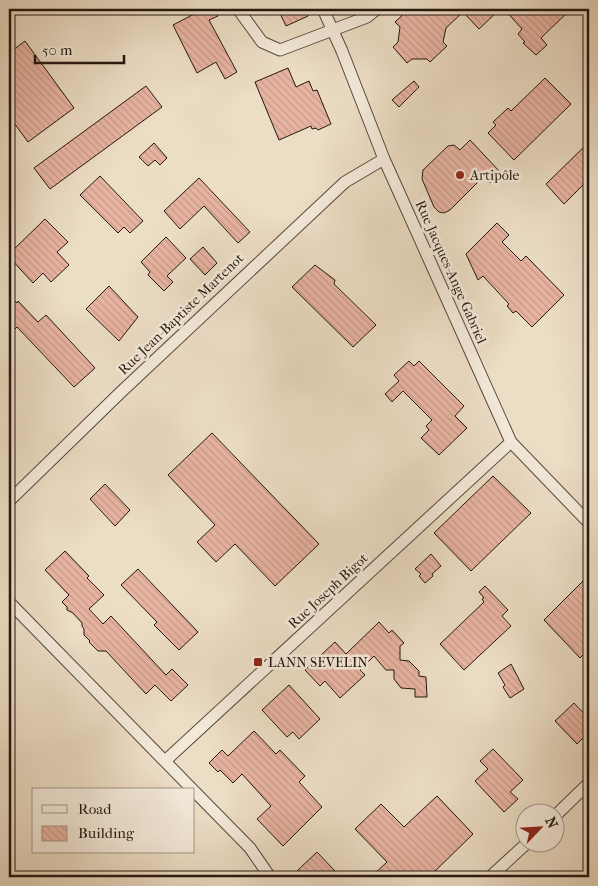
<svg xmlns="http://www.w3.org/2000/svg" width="598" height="886" viewBox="0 0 598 886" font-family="'IM FELL French Canon',serif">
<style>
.building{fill:url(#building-back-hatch);stroke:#24170e}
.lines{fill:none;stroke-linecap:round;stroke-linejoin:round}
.minor-casing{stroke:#56483c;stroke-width:13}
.minor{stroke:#f3e9d9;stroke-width:11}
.poi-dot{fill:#8f2418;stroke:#f3e9d9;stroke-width:2}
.labels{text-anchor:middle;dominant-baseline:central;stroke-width:5;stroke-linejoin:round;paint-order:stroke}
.poi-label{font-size:14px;fill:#24170e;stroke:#f3e9d9;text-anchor:start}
.street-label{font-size:14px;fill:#24170e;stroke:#f3e9d9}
</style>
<defs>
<pattern id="building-back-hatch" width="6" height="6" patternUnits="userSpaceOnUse" patternTransform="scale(1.25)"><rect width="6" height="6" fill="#e8b4a2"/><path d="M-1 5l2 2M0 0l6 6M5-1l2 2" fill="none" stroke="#c79a8a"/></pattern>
</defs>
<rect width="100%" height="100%" fill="#ecddc5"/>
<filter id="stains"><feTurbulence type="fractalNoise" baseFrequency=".004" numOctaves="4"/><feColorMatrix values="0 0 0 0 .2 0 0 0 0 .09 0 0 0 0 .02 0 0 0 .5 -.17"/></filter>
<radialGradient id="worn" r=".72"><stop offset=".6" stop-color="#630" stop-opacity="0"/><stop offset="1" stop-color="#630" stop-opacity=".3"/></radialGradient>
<path class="building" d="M191,9h23l4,7 -9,4 28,52 -12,7 -9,-17 -19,11 -24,-48 21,-11z
M278,9h26l4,7 -22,10z
M409,9h91l-21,20 -16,-17 -17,16 -3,14 4,4 -17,16 -3,-3h-15l-5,4 -14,-16 5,-5 2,-15 -5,-5z
M504,9h67l-30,29 6,7 -11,10 -13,-12 2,-1 -7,-8 4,-5z
M25,41l49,67 -46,34 -19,-26v-63z
M288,68l8,19 13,-6 4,10 4,-1 14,34 -13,6 -2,-2 -4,1 -1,-3 -32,14 -24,-58z
M545,78l26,26 -57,56 -26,-27 8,-8 -3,-3 15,-14 3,3z
M414,81l5,6 -20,20 -7,-7z
M146,86l16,21 -112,82 -16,-21z
M470,140l31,33 -11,10 -6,-7 -34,34 -6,3 -5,-1 -5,-5 -12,-28 1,-9 25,-24 6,-1 6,5z
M589,142v37l-25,25 -18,-20z
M154,143l13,15 -7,7 -5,-5 -7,6 -9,-9z
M100,176l43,45 -13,12 -6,-6 -6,6 -38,-38z
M199,178l51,54 -12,11 -34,-37 -24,23 -16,-18z
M45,219l23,23 -11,10 12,13 -18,17 -8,-9 -10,10 -24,-26v-3z
M497,223l12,12 -7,7 19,19 5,-5 38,39 -32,32 -16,-16 -3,2 -6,-7 2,-2 -26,-28 -5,4 -12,-26z
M166,237l20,21 -19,18 6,6 -9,9 -16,-16 2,-3 -9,-10z
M203,247l14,16 -12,12 -15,-16z
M315,265l20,15 -1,4 42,41 -23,22 -61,-60z
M109,286l29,31 -19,24 -33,-32z
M9,295l8,8 1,-2 20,21 8,-7 49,53 -21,19 -57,-60 -8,8z
M409,361l5,5 5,-5 45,45 -9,10 12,12 -28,27 -18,-17 8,-8 -3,-4 6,-6 -29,-29 -11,11 -7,-8 14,-13 -5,-6z
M212,433l107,111 -44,42 -40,-42 -19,18 -19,-20 18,-17 -47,-50z
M493,476l38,37 -60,58 -37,-38z
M105,484l25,26 -15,16 -25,-27z
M65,551l24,25 -2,2 17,17 -15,14 14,15 8,-8 55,59 6,-6 16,16 -17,16 -16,-16 -9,9 -40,-43h-8l-9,-9 1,-1 -6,-6v-6l-2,-3v-3l-9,-10 -6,-3v-3l-5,-5 7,-7 -24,-25z
M431,554l10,12 -9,8 1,2 -8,7 -6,-7 2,-2 -6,-5z
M138,569l60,63 -19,18 -25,-25 3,-3 -36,-37z
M589,575v60l-4,4 4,4v6l-9,9 -36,-38z
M485,586l23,24 -6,6 9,10 -47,44 -24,-26 44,-42 -2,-3 2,-1 -5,-6z
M379,622l10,11 3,-3 12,13 -4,3v14l9,1 10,10v5l7,1 1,20h-12v-8l-14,-1 -7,-9v-9h-8l-12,-14 -14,14 5,5 -25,23 -15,-17 -5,5 -15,-16 30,-28 11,12z
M511,664l13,25 -14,9 -7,-11 2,-2 -7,-12z
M289,685l31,34 -21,20 -6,-7 -6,5 -25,-27z
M574,703l15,16v13l-12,12 -22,-23z
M254,731l22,23 4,-4 25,26 -6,6 23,25 -39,39 -26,-27 14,-13 -29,-32 -9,9 -13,-13 -2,2 -9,-9 13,-13 6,6z
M493,749l30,31 -13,12 8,7 -14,13 -29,-31 13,-12 -8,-8z
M437,796l36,38 -44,43h-58l16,-15 -32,-33 26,-25 23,23z
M317,852l16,17 8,8h-41l-2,-7z"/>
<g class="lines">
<g class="minor-casing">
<path id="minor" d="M238,9l24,33 18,8 87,-33 10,-8
M323,9l19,42 42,108 127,283 78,81
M9,501l112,-109 224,-210 39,-23
M9,602l184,188
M165,761l346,-319
M194,791l56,57 20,29
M556,815l33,-32
M490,877l36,-33"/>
</g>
<use href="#minor" class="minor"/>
</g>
<g class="poi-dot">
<circle cx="460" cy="175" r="5"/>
<rect x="253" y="657" width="10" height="10" rx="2.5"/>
</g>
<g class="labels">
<g class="poi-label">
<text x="470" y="175">Artipôle</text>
<text x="268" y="662">LANN SEVELIN</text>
</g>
<g class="street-label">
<text transform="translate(451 272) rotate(66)">Rue Jacques-Ange Gabriel</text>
<text transform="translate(181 314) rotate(-44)">Rue Jean-Baptiste Martenot</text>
<text transform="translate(328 591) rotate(-43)">Rue Joseph Bigot</text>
</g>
</g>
<rect width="598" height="886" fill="none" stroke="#ecddc5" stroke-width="30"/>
<rect x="10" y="10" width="578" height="866" fill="none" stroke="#24170e" stroke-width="2.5"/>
<rect x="15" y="15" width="568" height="856" fill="none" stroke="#24170e"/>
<rect x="32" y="788" width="162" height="65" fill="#f3e9d9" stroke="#a09588"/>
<rect x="42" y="805" width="25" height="8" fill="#f3e9d9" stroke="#a09588"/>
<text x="78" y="814" font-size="15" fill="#24170e">Road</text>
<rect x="42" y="826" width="25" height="15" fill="url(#building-back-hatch)" stroke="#a09588"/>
<text x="78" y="838" font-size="15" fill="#24170e">Building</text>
<g transform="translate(540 828) rotate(65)"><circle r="24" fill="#f3e9d9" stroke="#a09588"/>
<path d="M0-4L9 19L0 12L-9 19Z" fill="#8f2418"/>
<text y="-8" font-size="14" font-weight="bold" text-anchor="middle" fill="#24170e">N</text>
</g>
<path d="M35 55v8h89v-8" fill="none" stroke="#24170e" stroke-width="2.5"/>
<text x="42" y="55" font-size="15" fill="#24170e" stroke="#f3e9d9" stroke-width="4" paint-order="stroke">50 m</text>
<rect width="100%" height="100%" filter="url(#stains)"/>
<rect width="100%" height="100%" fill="url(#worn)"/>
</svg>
